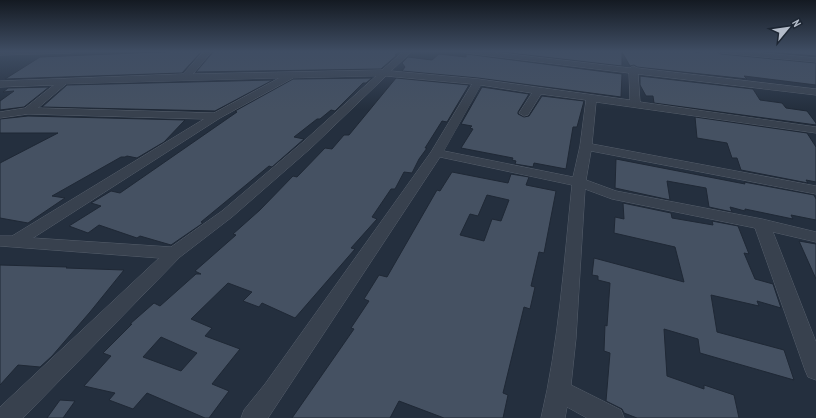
<svg xmlns="http://www.w3.org/2000/svg" width="816" height="418" viewBox="0 0 816 418" font-family="'PT Sans Narrow',sans-serif">
<style>
.building{fill:#455162;stroke:#1f2835;fill-rule:evenodd}
.lines{fill:none;stroke-linecap:round;stroke-linejoin:round}
.minor-casing{stroke:#565f6c;stroke-width:1}
.minor{fill:#38414e;fill-rule:evenodd}
</style>
<rect width="100%" height="100%" fill="#242f3e"/>
<path class="building" d="M181,51h21l-20,22 -177,6 35,-22z
M214,51h-1h187l-5,4h2l-16,14 -185,3z
M492,51h195l13,1v-1h16l5,3 95,9v22l-72,-9 3,3 -110,-12 -3,-2 -4,1 -8,-14v14z
M753,51h63v5z
M439,54l27,3v-3l156,20 -1,23 -143,-19 -76,-7 3,-4 -3,-4 6,-6 24,3z
M640,76l113,13 7,11 22,3 4,5 21,3 9,12v2l-162,-22 -1,-7h-7l-6,-11z
M372,78l-6,5h-3l-28,28 -4,-1 -11,9h-3l-23,18 10,2 -32,28 -3,-1 -68,56 2,1 -32,22 -31,-9 -3,2 -38,-13 -11,8 -19,-7 32,-20 -10,-3 20,-12 9,2 117,-81 -2,-1 58,-32z
M396,78l73,7 -22,37 -5,-1 -17,27h2l-8,11 -7,14 -8,-1 -9,17h-4l-19,28 5,2 -26,29 4,1 -60,69 -33,-15 -3,4 -16,-6 9,-9 -24,-9 -37,36 21,9 -7,8 35,13 -28,35 17,7 -20,27h-4l-58,-25 -14,16 -24,-9 6,-7 -31,-7 27,-30 -8,-3 29,-29h-2l24,-21 6,3 36,-32h5l-6,-3 41,-36 -3,-1 27,-24 33,-34 4,1 28,-29 7,1 12,-14h5zM161,337l36,16 -16,18 -38,-14z
M273,80l-58,31 -173,-4 25,-22z
M49,87l-25,20 -24,3v-9l14,-10 -11,1 5,-4z
M482,87l47,7 -11,18v2l6,3 5,-1 13,-20 42,5 -7,26h-4l-7,42 -32,-6 -1,4 -18,-3 1,-3 -4,-1 1,-2 -52,-10 12,-19 -3,-1 2,-2 -11,-2z
M28,116l157,4 -21,22 -27,16 -10,-2 -2,1h-4l-69,39 13,2 -37,25 -28,-5v-55l58,-30h-58v-14z
M695,117l112,16 9,14v35l-10,-2 2,3 -67,-13 -4,-12h-5l-5,-15 -30,-5z
M616,159l129,25 -1,-2 70,13 2,4v21l-25,-5 2,4 -48,-10v2l-15,-4 2,5 -23,-5 -3,-19 -39,-7 3,19 -55,-12z
M452,172l56,11 3,-9 18,3 -3,8 30,6 -12,62 -5,-1 -8,34 4,1 -5,22 -6,-2 -21,86 5,2 -5,23h-59l-45,-17 -9,17h-98l62,-89 -3,-1 18,-27 -5,-2 15,-24 8,2 50,-87 3,1zM487,195l22,5 -8,21 -9,-2 -8,22 -24,-6 10,-21 8,2z
M623,203l48,10 1,5 41,7 -1,-4 26,5 11,28 -5,-1 11,26 18,5 8,24 -24,-7 2,5 -48,-11 6,37 67,18 10,30 -94,-27 -2,-14 -34,-10 3,47 37,13v-4l30,10 5,23h-102l-13,-5 -2,-4 -16,-8 4,-48 -6,-2 1,-26 2,1 3,-43 -12,-3v-4l-6,-1 2,-17 90,24 -9,-35 -61,-14 1,-16 9,2z
M799,241l17,3v35z
M0,265l67,2 -1,1 58,2 -34,42 -38,44 -12,11 -22,-2 -18,20z
M60,400l15,1 -12,17h-16z"/>
<g class="lines">
<g class="minor-casing">
<path id="minor" d="M0,51h75l-4,2 -71,2z
M204,51h8l-19,23 189,-4 22,-19h8l-21,20 87,8 152,21 -1,-27 -163,-20 -4,-2h21l147,17 3,-2 4,2 179,21v6l-178,-21 2,28 176,25v6l-220,-31 -4,42 224,42v8l-225,-43 -5,29 30,11 146,28 54,13v10l-43,-10 43,110v38l-8,-3 -3,-7 -50,-142 -143,-29 -27,-10 -9,149 -5,47 50,25 3,8h-37l-20,-11 -2,11h-24c18,-76 23,-156 31,-233l-132,-28 -172,261h-27l3,-8 21,-26 166,-232 41,-68 -86,-8 -75,72 -79,69 -52,40 -157,161h-23v-11l159,-149 -159,-12v-10h12l192,-117 -176,-5 -28,4v-6l25,-4 29,-23 -54,2v-6l183,-7zM376,76l-73,66 -81,69 -51,36 -138,-9 187,-120 73,-40zM279,78l-65,35 -176,-5 28,-24zM481,85l51,8 -13,20 5,3 4,-1 13,-21 45,6 -6,46 -7,31 -129,-26z
M717,51h25l74,7v4l-95,-9z"/>
</g>
<use href="#minor" class="minor"/>
</g>
<linearGradient id="sky" x2="0" y2="1"><stop stop-color="#141a22"/><stop offset="0.47" stop-color="#3f4d63"/><stop offset="1" stop-color="#3f4d63" stop-opacity="0"/></linearGradient>
<rect width="816" height="109" fill="url(#sky)"/>
<g transform="translate(788 28) rotate(61)" stroke="#1d2633" stroke-width="3" paint-order="stroke">
<path d="M0-3L7 15L0 10L-7 15Z" fill="#b4bcc9"/>
<text y="-6" font-size="11" font-weight="bold" text-anchor="middle" fill="#b4bcc9">N</text>
</g>
</svg>
